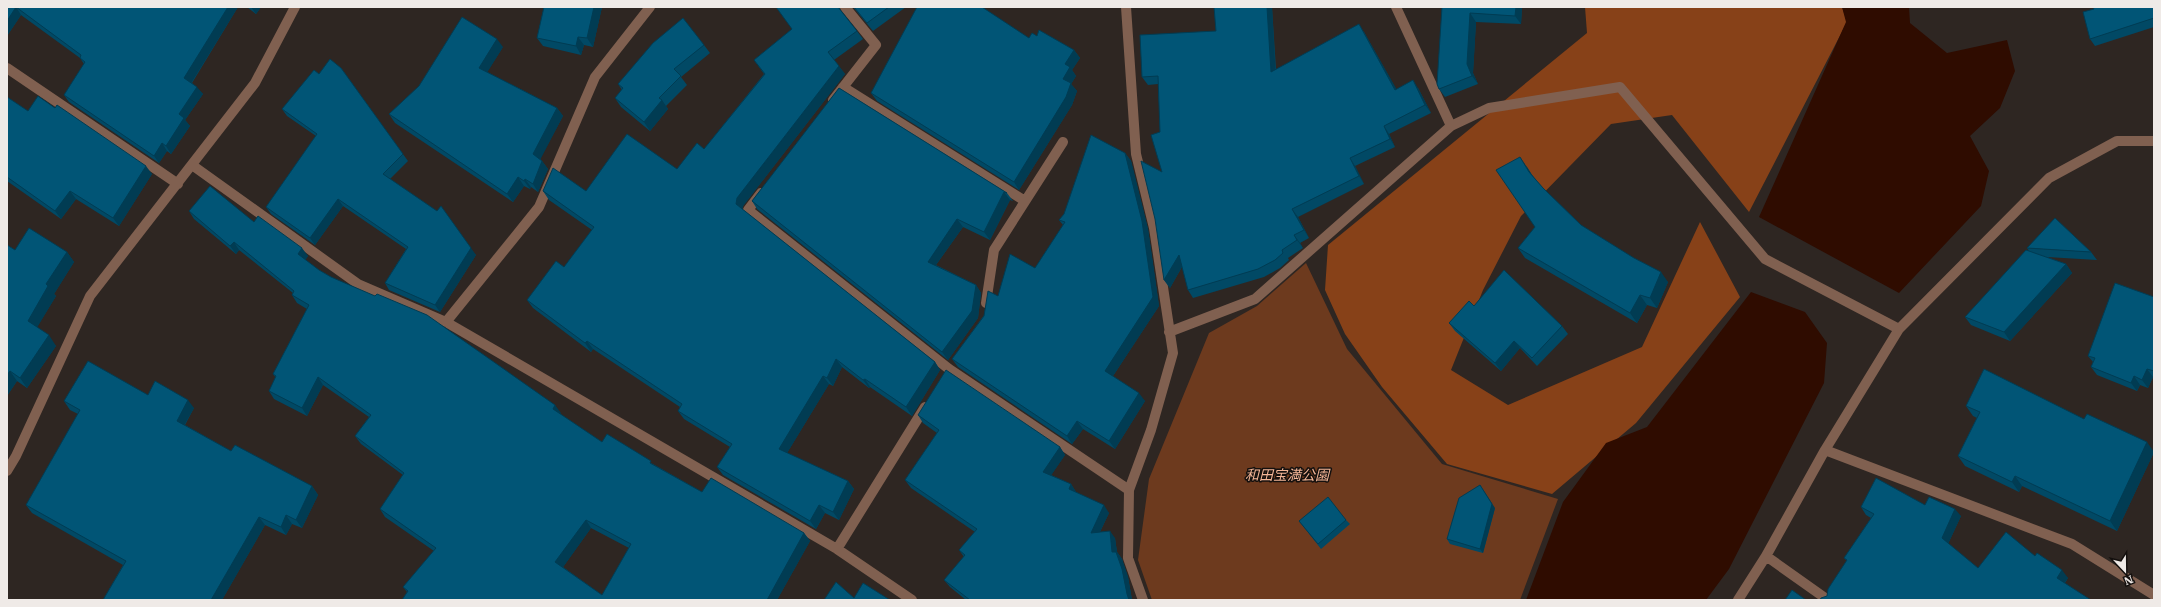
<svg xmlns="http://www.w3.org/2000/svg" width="2161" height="607" viewBox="0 0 2161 607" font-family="'IBM Plex Serif','Noto Sans JP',serif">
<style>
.green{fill:#6d3a1e}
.forest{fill:#874118}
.water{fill:#2f0c00}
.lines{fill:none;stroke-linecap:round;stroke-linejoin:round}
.minor{stroke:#806050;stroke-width:10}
.wall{fill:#014965;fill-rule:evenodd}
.shaded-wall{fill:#013c53}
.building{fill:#015576;stroke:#013c53;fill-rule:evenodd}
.labels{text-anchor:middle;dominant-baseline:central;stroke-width:3;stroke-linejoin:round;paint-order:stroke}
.park-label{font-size:14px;font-style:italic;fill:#f3b596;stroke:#14100e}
</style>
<rect width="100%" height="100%" fill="#2e2622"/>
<path class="green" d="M1306,263l41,86 95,115 116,35 -38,101h-368l-14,-40 11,-81 60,-146 48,-27z"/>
<path class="forest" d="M1585,7h257l5,15 -98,190 -77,-97 -61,9 -90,92 -38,74 -32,80 57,35 134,-58 58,-125 40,75 -104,126 -84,71 -105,-30 -65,-77 -37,-53 -20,-44 3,-45 259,-212z"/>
<path class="water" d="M1842,7h67l1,16 37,30 60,-13 8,31 -15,37 -30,28 19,35 -8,35 -82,87 -140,-76 87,-195z
M1751,292l54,20 22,31 -3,40 -95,186 -23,31h-180l37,-98 43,-59 41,-16z"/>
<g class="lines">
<path class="minor" d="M1126,7l10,147 18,74 19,125 -22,77 -22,60 -1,68 15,42
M1396,7l55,119 38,-18 131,-21 145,172 134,70
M7,68l171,116
M843,87l182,114
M833,100l43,-55 -31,-38
M192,165l166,119 88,38 391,227 75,51
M761,193l-13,17 201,159 180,121
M986,303l8,-53 69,-108
M446,322l93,-115 56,-130 55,-70
M1169,332l86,-33 196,-173
M1825,450l247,94 82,51
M7,471l9,-15 74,-160 165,-213 40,-76
M837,549l88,-142
M1766,556l62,44
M1738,600l28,-44 59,-106 74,-121 150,-151 68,-37h37"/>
</g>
<path class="wall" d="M7,7h231l-46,76 11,11 -18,26 5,6 -19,28 -4,-3 -8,12 -90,-61 -5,-7 20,-31 -4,-6 -59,-43 -14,21z
M247,7h14l-5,7z
M544,7h58l-9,40 -9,-2 -3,10 -38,-9 -6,-8z
M776,7h64v3l17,21 6,8 -29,21 11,14 -102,132 -1,3 193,153 5,8 -28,46 -42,-29 -1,1 -27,-21 -9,19 -4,-2 -42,69 61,28 6,8 -15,31 -14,-7 -9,16 -93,-54 -6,-8 13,-20 -46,-28 -6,-8 2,-4 -87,-58 -2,3 -58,-44 -6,-8 37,-33 28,-37 -43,-30 -6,-9h43l91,-22 27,-20 60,-75 -10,-14 38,-31z
M853,7h53l-33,24z
M1214,7h58l4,62 88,-37 32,57 22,-1 13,25 -42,21 6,13 -40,19 9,18 -66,33 11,21 -9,5 3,5 -15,10 1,2 -9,8 -16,9 -71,21 -5,-8 -6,-23 -12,21 -6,-8 -2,-108 -4,-88 -10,1 -6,-8 74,-46z
M1442,7h80l-1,17 -45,-2 -3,51 5,11 -33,13 -6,-8z
M2154,7v20l-59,19 -5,-7 4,-30z
M1037,36l37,14 6,8 -8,12 4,6 -5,8 6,7 -5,14 -53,85 -142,-89 -6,-8z
M704,45l6,8 -29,24 6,8 -21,21 2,3 -18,22 -29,-24 -6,-9 7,-8 -4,-6z
M503,47l-16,25 70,36 6,8 -23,43 2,2 6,8 -10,23 -7,-5 -1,2 -6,-3 -11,16 -118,-79 -6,-9z
M341,68l67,93 -18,18 86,76 -36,57 -51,-22 -4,-7 21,-34 -63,-43 -28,39 -44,-31 -5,-7 50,-71 -29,-20 -5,-7 37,-35z
M839,88l168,105 6,8 -3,-1 -20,40 -27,-13 -27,38 40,20 5,8 -3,25 -30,42 -191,-151 -5,-8z
M7,97l21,14 124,63 -33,52 -43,-27 -15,20 -54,-38z
M1125,153l6,8 17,68 11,77 -46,70 32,25 -30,48 -32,-20 -11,15 -114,-77 -6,-8 46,-63 37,-28 28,-43 -4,-5z
M1527,167l5,8 11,13 38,37 87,57 -11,26 -10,-3 -10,18 -112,-65 -7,-10 17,-21z
M189,211l65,11 54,34 -3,4 14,10 236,135 5,9 42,28 51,22 49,28 102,41 6,8 -33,59h-375l5,-8 -4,-5 31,-36 -49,-34 -5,-8 23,-34 -42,-31 -6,-8 14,-19 -46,-32 -16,31 -33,-17 -5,-8 7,-13 -3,-4 34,-65 -10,-6 -5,-8 1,-2 -54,-43 -3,4 -42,-35zM591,528l38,20 -27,47 -39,-28z
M7,245l8,5 52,2 7,10 -20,32 2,2 -19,31 19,19 -29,42 -10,-7 -10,15z
M2027,248l64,4 6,8 -50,-3 19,7 6,9 -62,68 -39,-16 -6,-8 64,-66z
M2154,297v81l-1,-1 -5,11 -8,-3 -3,6 -40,-16 -6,-8 2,-5 -5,-6z
M1474,306l88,20 6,8 -31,32 -17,-18 -19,23 -46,-40 -6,-8z
M148,395l46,13 -9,17 46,26 81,35 6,9 -16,33 -10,-4 -6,11 -21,-10 -43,75h-119l20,-35 -91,-52 -6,-8 52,-91 -8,-4 -6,-9z
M1966,406l118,13 70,33 -37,79 -95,-45 -3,6 -54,-26 -7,-10 19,-38 -4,-2z
M918,415l142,32 5,8 -14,20 20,9 5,8 33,21 -9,19 15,6 2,14 5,7 6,18 4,23h-166l-16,-13 -6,-7 20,-23 -5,-7 16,-18 -64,-44 -6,-8 32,-47 -14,-10z
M1925,505l36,11 -13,28 30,24 57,-12 33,22 -3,5 -238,13 20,-35 -3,-3 27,-40 -5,-3 -5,-8z
M1495,508l-12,45 -33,-9 -3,-5z
M1346,520l4,4 -29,25 -22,-28z"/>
<path class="shaded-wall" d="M16,7l5,8 -14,21v-15z
M228,7h10l-48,78 -6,-7z
M251,7h10l-5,7z
M594,7h8l-9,40 -6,-9z
M1267,7h5l4,73 -5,-8z
M1516,7h6l-1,17 -6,-8z
M1470,13l6,9 -3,51 5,11 -6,-8 -5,-12z
M1359,24l5,8 37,65 -6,-7z
M578,37l6,8 -3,10 -5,-9z
M497,39l6,8 -18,29 -6,-8z
M1074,50l6,8 -8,12 4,6 -5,8 6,7 -5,14 -53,85 -5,-8 51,-118z
M839,66l6,8 -102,132 -1,6 -6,-8 1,-6z
M1413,80l5,8 13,25 -6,-8z
M197,87l6,7 -18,26 5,6 -19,28 -5,-8 13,-32z
M662,100l6,9 -18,22 -6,-9z
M557,108l6,8 -24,46 -6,-8z
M1384,126l5,8 6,13 -5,-8z
M162,143l5,8 -8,12 -5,-7z
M1125,153l6,8 17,68 11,77 -48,73 -6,-8z
M1520,157l7,10 9,14 -7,-9z
M1350,158l5,8 9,18 -5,-8z
M542,161l6,8 -10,23 -5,-8z
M146,166l6,8 -33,52 -6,-8z
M518,177l6,9 -11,16 -6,-8z
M525,179l6,8 -1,2 -6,-8z
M70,191l6,8 -15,20 -6,-8z
M1004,192l6,8 -20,40 -6,-8z
M338,199l5,7 -28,39 -5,-7z
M1292,209l6,8 11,21 -5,-8z
M957,219l6,8 -30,42 -5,-7z
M1294,235l6,8 3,5 -6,-8z
M234,242l5,8 -3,4 -6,-8z
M302,248l6,8 -4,6 -6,-8z
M471,248l5,7 -36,57 -5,-7z
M67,252l7,10 -20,32 2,2 -21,35 -7,-10 18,-37z
M1179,255l5,8 -14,25 -6,-8z
M2066,264l6,9 -62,68 -6,-9z
M1661,272l7,10 -11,26 -7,-10z
M976,285l5,8 -3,25 -30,42 -6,-8z
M1640,295l7,10 -10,18 -7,-10z
M49,335l7,11 -29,42 -7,-10z
M587,341l6,8 -2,3 -6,-9z
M1514,341l6,7 -19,23 -6,-8z
M836,359l6,8 -9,19 -6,-8z
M935,362l5,8 -28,46 -6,-9z
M2147,369l6,8 -5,11 -6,-8z
M10,371l7,10 -10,15v-21z
M823,376l6,8 -45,74 -5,-9z
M2134,376l6,9 -3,6 -6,-8z
M318,377l5,8 -16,31 -5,-8z
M865,379l5,8 -1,1 -6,-8z
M1139,393l6,8 -30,48 -6,-8z
M188,400l6,8 -12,21 -5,-8z
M555,405l6,8 -3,4 -5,-8z
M1077,421l6,8 -11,15 -5,-8z
M2147,442l7,10 -37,79 -7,-10z
M1060,447l5,8 -17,25 -5,-8z
M2015,476l7,10 -3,6 -7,-10z
M848,481l6,8 -15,31 -6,-8z
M1071,484l5,8 -2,5 -5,-8z
M1480,485l15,23 -12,45 -3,-4z
M312,486l6,9 -16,33 -6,-8z
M819,505l6,8 -9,16 -6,-8z
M1104,505l5,8 -13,27 -5,-7z
M1955,509l6,7 -14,30 -5,-8z
M286,515l6,9 -6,11 -5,-8z
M259,517l6,8 -43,75h-11z
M586,520l5,8 -30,42 -6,-8z
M1110,531l5,7 2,14 5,7 6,18 4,23h-3l-17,-48z
M804,533l6,8 -33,59h-10z
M2062,570l6,8 -5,7 -6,-7z"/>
<path class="building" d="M7,7h221l-44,71 13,9 -18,27 5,4 -18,28 -4,-3 -8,13 -90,-61 21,-33 -5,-4 1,-3 -65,-48 -9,14z
M544,7h50l-7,31 -9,-1 -2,9 -39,-8z
M776,7h62l19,24 -29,21 11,14 -102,132 -1,6 199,158 -29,45 -41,-28 -2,1 -27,-21 -9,19 -4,-2 -44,73 69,32 -15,31 -14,-7 -9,16 -93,-54 15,-23 -54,-33 4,-7 -95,-63 -2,2 -58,-43 29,-39 8,6 30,-40 -51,-36 10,-23 33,23 41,-57 50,35 20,-26 7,6 61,-75 -11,-14 38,-31z
M854,7h35l-22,16z
M917,7h65l47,31 3,-5 5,3 2,-6 35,20 -9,14 5,3 -7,12 8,4 -5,14 -52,85 -143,-89z
M1214,7h53l4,65 88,-48 36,66 18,-10 12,25 -41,21 6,13 -40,19 9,18 -67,33 12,21 -10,5 3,5 -15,10 1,3 -8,7 -17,9 -70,21 -9,-35 -15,25 -9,-61 -14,-58 21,11 -11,-37 9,-3 -2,-56 -16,1 -2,-42 76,-4z
M1442,7h74l-1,9 -45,-3 -3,51 5,12 -33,13 -2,-5z
M2093,7h61v11l-64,21 -7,-27 11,-3z
M462,17l35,22 -18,29 78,40 -24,46 9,7 -9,23 -8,-5 -1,2 -6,-4 -11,17 -118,-80 30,-28z
M683,18l21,27 -30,24 7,7 -22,22 3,2 -18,22 -29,-24 8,-10 -5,-4 35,-41z
M330,59l11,9 62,86 -20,20 54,37 4,-5 30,42 -36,57 -50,-22 23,-36 -70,-48 -28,39 -44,-31 51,-73 -35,-25 32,-39 5,4z
M839,88l168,105 -3,-1 -20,40 -27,-13 -29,43 48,23 -4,26 -30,41 -190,-151z
M38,96l17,12 2,-3 89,61 -33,52 -43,-27 -15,20 -48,-34v-80l21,14z
M1091,135l34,18 17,68 11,76 -48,74 34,22 -30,48 -32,-20 -10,15 -115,-77 32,-43 4,-25 10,5 12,-42 25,14 30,-46 -6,-2 5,-6z
M1520,157l9,15 14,16 38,37 53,33 27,14 -11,26 -10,-3 -10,18 -112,-65 17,-21 -39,-57z
M210,186l44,36 4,-6 44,32 -4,6 21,16 12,7 44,19 2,-2 50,21 128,90 -2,4 49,33 5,-8 44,27 -1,2 52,29 9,-14 93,55 -37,67h-365l6,-9 -5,-4 33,-39 -56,-39 24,-36 -49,-37 16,-21 -53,-38 -16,31 -33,-17 7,-15 -3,-2 36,-69 -17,-10 2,-4 -60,-49 -4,4 -41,-35zM586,520l45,24 -29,51 -47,-33z
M2055,218l36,34 -64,-4z
M29,228l38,24 -21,32 2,2 -20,35 21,14 -29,43 -10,-7 -3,4v-130l8,5z
M2026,250l40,14 -62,68 -39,-15z
M1504,270l58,56 -30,32 -18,-17 -19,22 -46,-40 20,-22 5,5z
M2115,283l39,14v74l-7,-2 -5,11 -8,-4 -3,7 -40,-16 4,-9 -7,-2z
M88,361l60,34 7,-14 33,19 -11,21 54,30 4,-6 77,41 -16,34 -10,-5 -5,12 -22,-10 -48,83h-108l23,-39 -100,-56 54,-95 -16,-9z
M1984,369l100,50 3,-5 60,28 -37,79 -95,-45 -3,6 -54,-26 22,-44 -14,-6z
M946,370l114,77 -17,25 28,12 -2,5 35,16 -13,28 19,-2 2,21h4l6,17 5,25 2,6h-159l-26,-20 21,-25 -6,-5 18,-21 -72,-49 34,-50 -21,-15z
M1876,478l49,27 4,-8 26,12 -13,29 36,30 28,-36 29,24 2,-3 25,17 -5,8 34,22h-271l1,-2 6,-2 1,-7 19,-29 -3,-2 30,-44 -13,-7z
M1480,485l12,19 -12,45 -33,-10 12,-41z
M1328,497l18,23 -28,24 -19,-23z
M836,582l18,16 9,-15 27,17h-66z
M1792,590l14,10h-21z"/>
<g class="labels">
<g class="park-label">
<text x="1287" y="475">和田宝満公園</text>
</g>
</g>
<rect width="2161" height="607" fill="none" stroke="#efeae7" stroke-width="16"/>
<g transform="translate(2125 571) rotate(158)" stroke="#14100e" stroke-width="3" paint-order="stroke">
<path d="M0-3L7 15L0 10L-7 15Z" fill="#efeae7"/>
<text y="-6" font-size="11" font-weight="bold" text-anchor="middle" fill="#efeae7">N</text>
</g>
</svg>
